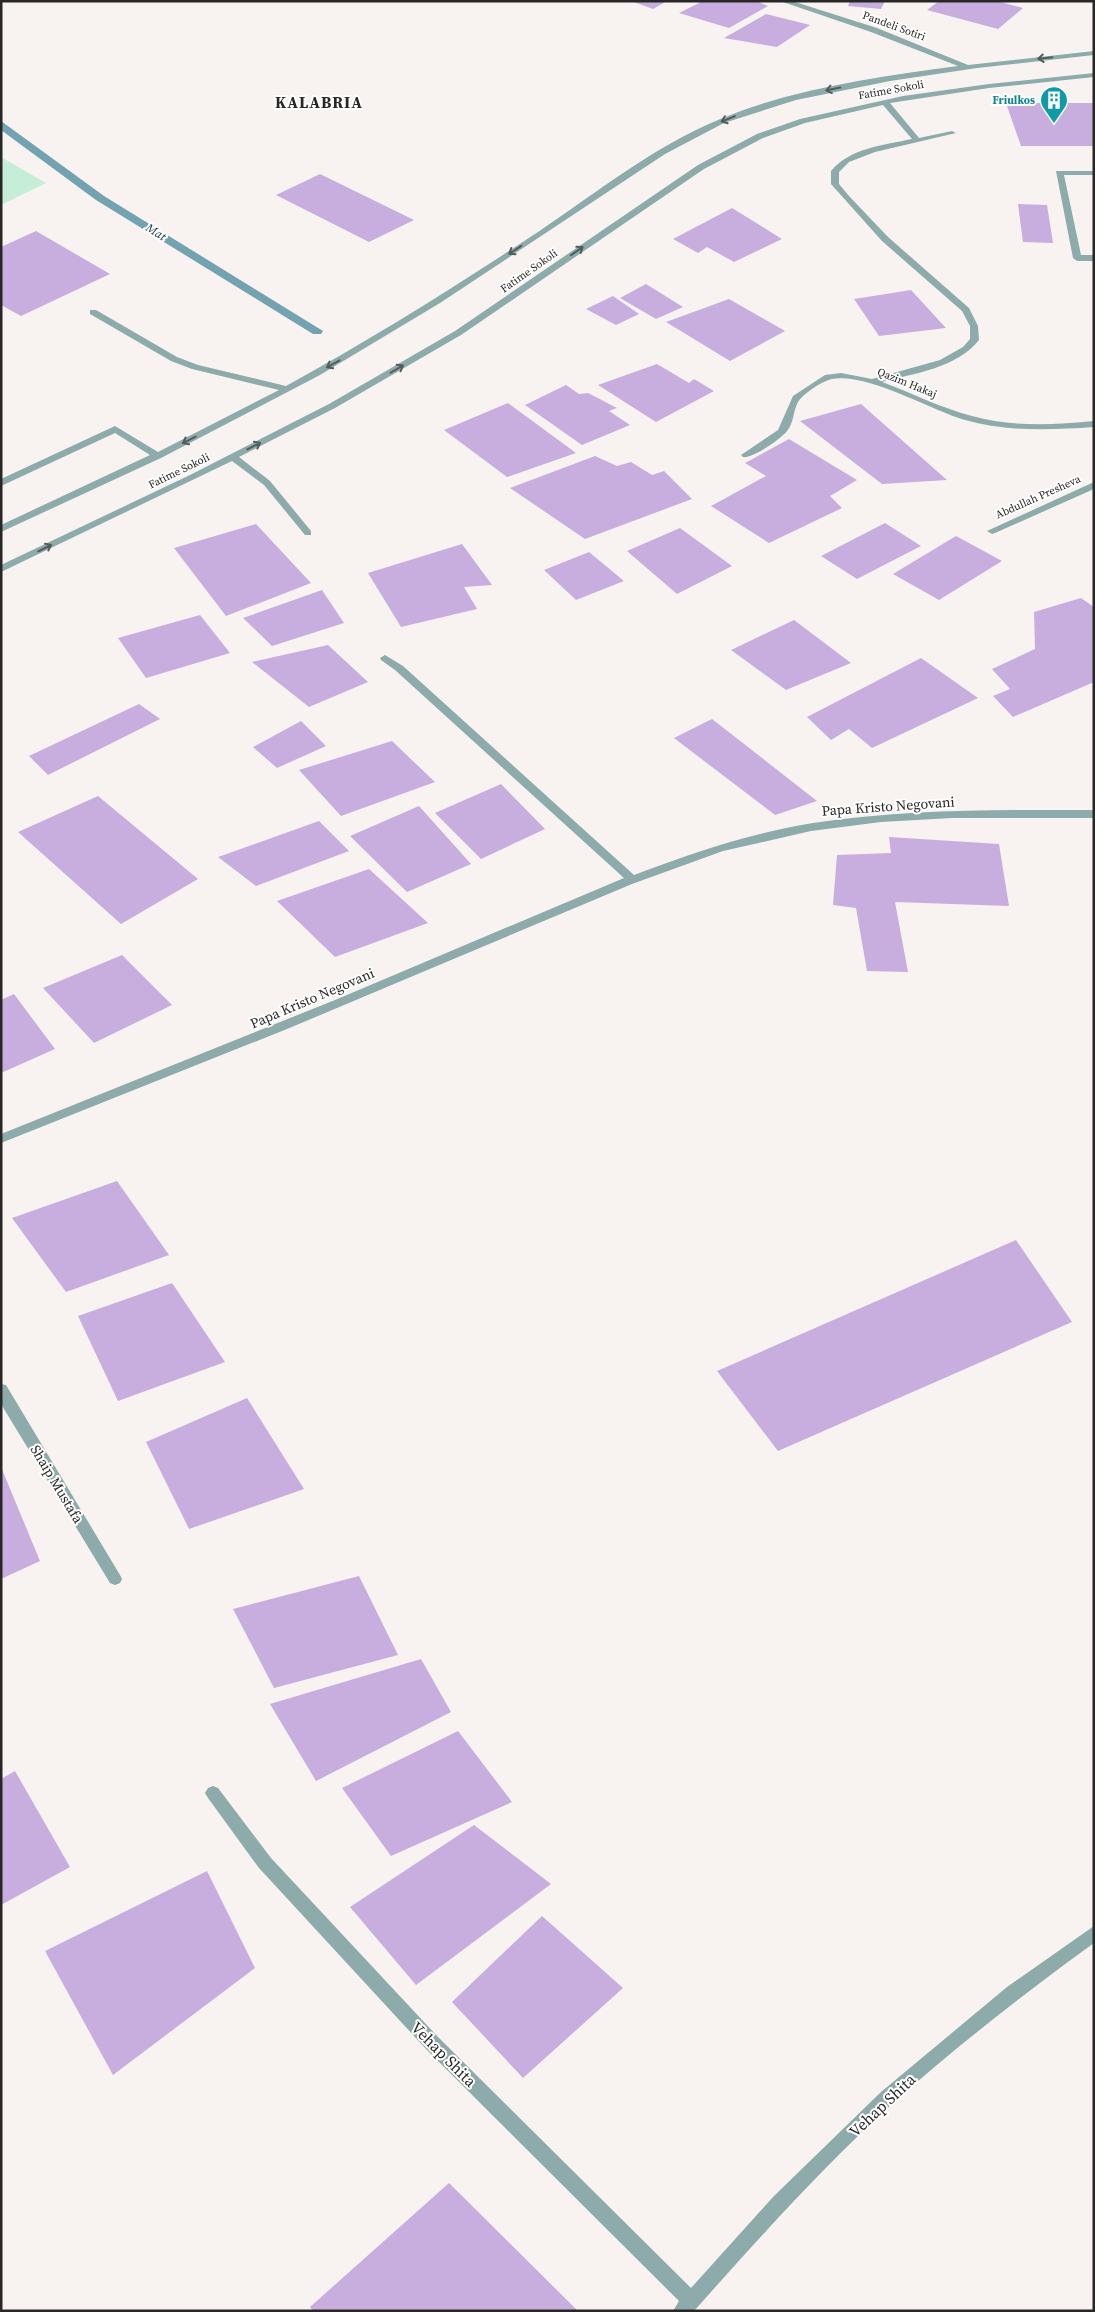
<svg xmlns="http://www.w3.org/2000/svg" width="1095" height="2312" viewBox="0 0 1095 2312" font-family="'Source Serif 4',serif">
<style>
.green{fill:#c5edd8}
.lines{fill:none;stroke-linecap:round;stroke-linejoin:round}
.stream{fill:#73a2b1;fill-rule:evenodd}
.building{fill:#c8addf}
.minor{fill:#8cabaa;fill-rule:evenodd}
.oneway{stroke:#515c5b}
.labels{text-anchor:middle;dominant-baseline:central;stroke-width:4;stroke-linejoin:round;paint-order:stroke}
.far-street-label{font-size:11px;fill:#292726;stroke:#fff}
.far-culture-label{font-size:11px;font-weight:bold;fill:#0d838f;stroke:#fff;text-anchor:end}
.far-water-label{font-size:12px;font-style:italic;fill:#1b3c46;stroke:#fff}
.street-label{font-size:14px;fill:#292726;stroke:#fff}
.far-district-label{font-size:16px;font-weight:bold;letter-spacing:1px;fill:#292726;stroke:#fff}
.near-street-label{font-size:16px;fill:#292726;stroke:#fff}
</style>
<rect width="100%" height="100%" fill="#f8f3f0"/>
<path class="green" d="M1,157l45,26 -45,22z"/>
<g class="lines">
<path class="stream" d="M1,121l103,75 219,135 -2,3h-8l-217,-134 -95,-70z"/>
</g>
<path class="building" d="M631,1h36l-14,8z
M703,1h53l12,5 -39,22 -50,-15z
M850,1h35l-4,8 -33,-3z
M939,1h58l26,7 -25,21 -71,-19z
M766,14l44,11 -33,22 -53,-9z
M1006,103h88v43h-73z
M320,174l94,46 -45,22 -93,-47z
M1018,204l29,1 6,38 -30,-1z
M732,208l50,31 -48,23 -27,-15 -9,6 -25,-14z
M36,231l74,43 -89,42 -20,-11v-58z
M646,284l37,23 -27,12 -36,-21z
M911,290l35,38 -67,8 -25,-37z
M613,296l26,18 -23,11 -30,-16z
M729,299l56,32 -55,30 -64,-39z
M657,364l32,19 5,-4 20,12 -58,31 -58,-37z
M566,385l13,9 9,-1 29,15 -8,3 21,14 -48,20 -57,-40z
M508,403l68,50 -69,24 -63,-47z
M861,404l86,76 -65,4 -82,-63z
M789,439l68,41 -27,16 12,12 -73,35 -58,-37 55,-30 -21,-13z
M595,456l22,10 14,-4 21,13 12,-4 28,28 -107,40 -75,-51z
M885,523l36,23 -64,33 -36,-23z
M256,524l55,59 -85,33 -52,-68z
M680,528l52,38 -55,28 -50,-43z
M956,536l46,25 -63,39 -46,-26z
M462,544l30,41 -28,2 13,22 -76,18 -33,-54z
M589,552l35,29 -48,19 -32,-30z
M322,590l22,33 -72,23 -29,-28z
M1081,598l13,9v75l-81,35 -20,-21 17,-7 -18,-20 43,-20 -1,-37z
M200,615l30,38 -84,25 -28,-40z
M794,620l57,43 -65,27 -55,-40z
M328,645l40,37 -59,25 -57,-45z
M921,658l57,40 -106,50 -23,-19 -18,11 -24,-23z
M139,704l21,15 -112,56 -19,-19z
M712,719l105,82 -42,14 -101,-77z
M301,721l25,25 -49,22 -24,-21z
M392,741l43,41 -94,34 -42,-46z
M501,784l44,45 -64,30 -46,-46z
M98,796l100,83 -77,45 -103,-92z
M419,806l52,58 -64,28 -57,-56z
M319,821l30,30 -93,35 -38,-29z
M889,837l110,7 10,62 -114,-4 13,70 -41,-1 -11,-63 -23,-3 4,-50 54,-2z
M369,869l59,54 -93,34 -58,-56z
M122,955l50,50 -78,38 -51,-55z
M14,994l41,55 -54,24v-73z
M117,1181l52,74 -103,37 -54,-74z
M1016,1240l56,82 -294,129 -61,-80z
M172,1283l53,79 -107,39 -40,-85z
M247,1398l57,91 -115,40 -43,-87z
M1,1467l39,94 -39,18z
M359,1576l39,79 -124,33 -41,-79z
M421,1659l30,53 -135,69 -46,-77z
M458,1731l54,71 -121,54 -49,-68z
M15,1771l55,96 -69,38v-126z
M474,1825l77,59 -135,101 -66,-78z
M207,1871l48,97 -142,107 -68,-124z
M542,1916l81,72 -100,90 -71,-76z
M449,2183l129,128h-265l-3,-4z"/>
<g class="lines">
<path class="minor" d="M780,1h12l85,27 91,37 126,-14v4l-117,13 -87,13 -94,19 -72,23 -59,31 -225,149 -120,72 -159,83 -160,74v-7l149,-70 -35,-22 -114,53v-7l114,-53 43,26 121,-62 -87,-21 -21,-8 -81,-47v-4h6l81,47 21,8 88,21c86,-47 170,-100 252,-154 58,-39 115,-85 180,-112 75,-32 160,-43 240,-54l-87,-34z
M1094,73v4l-105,11 -99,15 29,35 33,-7 4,2 -81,19 -26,10 -10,10v12l10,12 39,41 81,71 9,18 1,14c-22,28 -64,33 -97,42 30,11 59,26 90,34 39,11 81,9 122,5v6c-43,3 -87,5 -129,-7 -34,-10 -99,-48 -133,-41 -10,2 -29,15 -34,23 -5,9 -4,21 -11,29 -6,8 -35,28 -44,26l-2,-2 37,-25 15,-34 32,-21 16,-2 31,6 68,-19 23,-13 7,-8v-13l-8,-15 -80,-70 -51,-57v-13c19,-23 53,-26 81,-32l-29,-34 -78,18 -42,15 -59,31 -243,166 -126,73 -96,49 31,24 41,50v4h-6l-41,-50 -32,-24 -231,111v-7l189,-90 139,-71 126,-73 243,-166 59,-31 43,-15 103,-23 86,-12z
M1056,171h38v4h-30l17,80h13v6h-17l-4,-3z
M1094,482v7l-99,44 -3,1 -5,-3z
M385,655l18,11 231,209c58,-22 117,-42 179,-52 93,-14 187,-13 281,-13v8h-142l-71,4 -70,9 -88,20 -91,33 -345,145 -286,114v-9l334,-134 289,-122 -229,-208 -14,-10 -1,-2z
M1,1384l5,1 114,190 2,4 -2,4 -5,2 -5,-2 -106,-174 -3,-6z
M213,1786l5,2 53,70 167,179 253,251 83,-92 107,-104 126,-105 87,-61v17c-69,50 -137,103 -201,160 -71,65 -135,136 -199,208h-21l6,-10 -253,-252 -167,-181 -51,-70 -3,-5 3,-5z"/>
</g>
<defs><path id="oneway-shaft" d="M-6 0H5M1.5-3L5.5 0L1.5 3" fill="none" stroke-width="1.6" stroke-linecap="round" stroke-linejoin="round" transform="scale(1.25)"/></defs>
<g class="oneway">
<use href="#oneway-shaft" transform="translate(1045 58) rotate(174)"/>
<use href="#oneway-shaft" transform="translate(833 89) rotate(169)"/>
<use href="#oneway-shaft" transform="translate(728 119) rotate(158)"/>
<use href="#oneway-shaft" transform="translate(515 250) rotate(146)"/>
<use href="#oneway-shaft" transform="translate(577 251) rotate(-35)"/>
<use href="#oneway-shaft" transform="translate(333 364) rotate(151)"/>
<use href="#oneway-shaft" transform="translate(397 369) rotate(-30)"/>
<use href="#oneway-shaft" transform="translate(189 440) rotate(153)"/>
<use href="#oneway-shaft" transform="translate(254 446) rotate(-27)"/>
<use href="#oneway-shaft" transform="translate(45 548) rotate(-26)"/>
</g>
<defs>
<g id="building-pin" transform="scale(1.4375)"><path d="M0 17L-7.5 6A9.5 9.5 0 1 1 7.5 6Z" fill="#0f9aa8" stroke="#fff"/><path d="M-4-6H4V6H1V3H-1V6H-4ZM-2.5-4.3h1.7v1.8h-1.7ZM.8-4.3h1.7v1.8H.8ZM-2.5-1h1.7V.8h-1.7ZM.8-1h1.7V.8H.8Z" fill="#fff"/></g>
</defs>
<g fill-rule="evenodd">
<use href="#building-pin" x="1054" y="100"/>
</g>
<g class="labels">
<g class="far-street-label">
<text transform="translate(894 26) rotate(20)">Pandeli Sotiri</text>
<text transform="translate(891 90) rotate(-10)">Fatime Sokoli</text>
<text transform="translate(529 271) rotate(-35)">Fatime Sokoli</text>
<text transform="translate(907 383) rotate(22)">Qazim Hakaj</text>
<text transform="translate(179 471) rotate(-26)">Fatime Sokoli</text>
<text transform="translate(1038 497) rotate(-24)">Abdullah Presheva</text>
</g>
<g class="far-culture-label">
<text x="1035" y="100">Friulkos</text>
</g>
<g class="far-water-label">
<text transform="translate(156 232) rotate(32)">Mat</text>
</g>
<g class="street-label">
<text transform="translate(888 806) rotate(-4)">Papa Kristo Negovani</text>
<text transform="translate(312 998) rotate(-23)">Papa Kristo Negovani</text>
<text transform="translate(57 1484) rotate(59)">Shaip Mustafa</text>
</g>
<g class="far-district-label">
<text x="319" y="102">KALABRIA</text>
</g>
<g class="near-street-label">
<text transform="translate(444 2054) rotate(45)">Vehap Shita</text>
<text transform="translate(882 2105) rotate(-43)">Vehap Shita</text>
</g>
</g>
<rect width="1095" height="2312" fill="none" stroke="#292726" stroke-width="5"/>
</svg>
